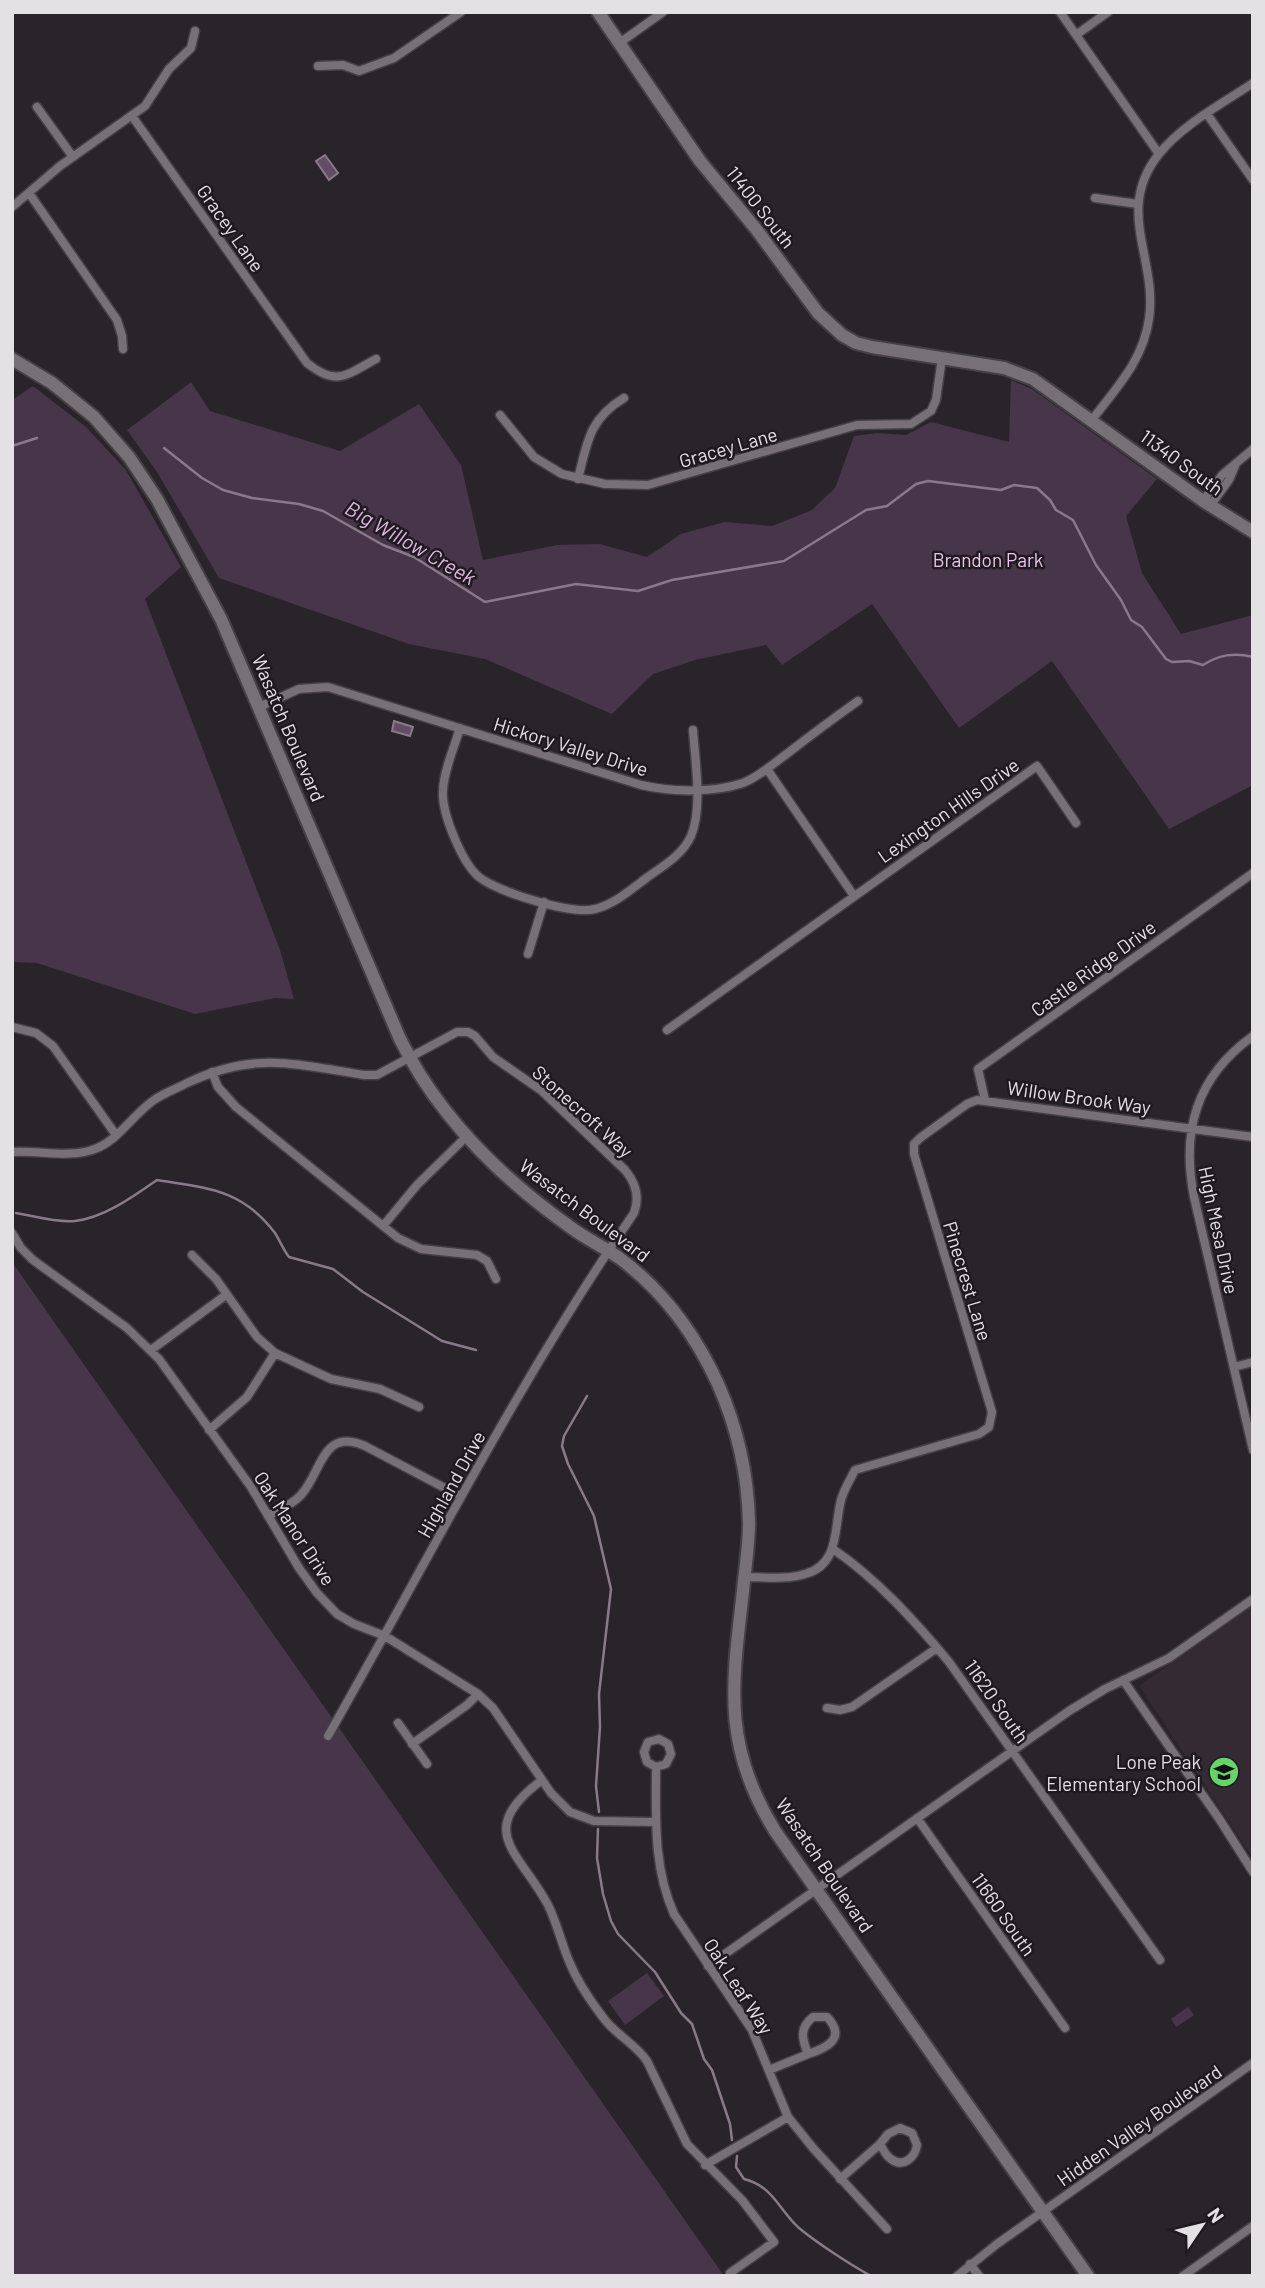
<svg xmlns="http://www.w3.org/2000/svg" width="1265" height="2288" viewBox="0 0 1265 2288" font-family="Barlow,sans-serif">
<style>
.built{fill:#332a34}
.green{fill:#473549}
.water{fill:#634d64;stroke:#8a798a;stroke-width:2}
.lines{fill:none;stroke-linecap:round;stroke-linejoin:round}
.stream{stroke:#8a798a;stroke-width:2.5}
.street-casing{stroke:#444044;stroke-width:11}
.secondary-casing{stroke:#444044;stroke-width:16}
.street{stroke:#777177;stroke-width:8}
.secondary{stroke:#777177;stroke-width:12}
.labels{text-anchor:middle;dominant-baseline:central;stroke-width:5;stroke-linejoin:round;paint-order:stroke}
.street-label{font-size:19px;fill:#e4e1e4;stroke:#1f1a1f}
.park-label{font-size:19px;fill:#ecc2f0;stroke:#1f1a1f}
.poi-label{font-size:19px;fill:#e4e1e4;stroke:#1f1a1f;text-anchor:end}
.water-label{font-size:21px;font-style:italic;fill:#deb5e2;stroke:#1f1a1f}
</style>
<rect width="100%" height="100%" fill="#292429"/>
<path class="built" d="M1253,1606v252l-114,-172z"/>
<path class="green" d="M1011,380l21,9 125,90 -31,37 16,57 39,61 72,-19v170l-84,44 -117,-168 -93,67 -87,-124 -90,61 -16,-20 -71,15 -42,14 -41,40 -127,-55 -76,-15 -190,-66 -62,-106 -30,-42 64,-48 19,29 130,40 79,-47 42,61 22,95 74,-15 43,-1 47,13 34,-23 43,-12 48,4 40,-16 23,-22 19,-52 23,-3 29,2 25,-13 78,20z
M33,386l53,41 40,43 55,97 -36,32 135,351 14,49 -19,-1 -80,16 -158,-51 -25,-1v-562z
M12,1262l712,1014h-712z
M647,1973l17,23 -39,29 -17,-24z
M1188,2007l6,8 -18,12 -5,-8z"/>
<path class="water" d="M325,155l13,18 -9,7 -13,-19z
M394,721l19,6 -3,9 -18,-5z"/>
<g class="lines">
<path class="stream" d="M12,446l25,-8
M164,448l38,30 21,12 29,8 47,6 24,7 60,34 31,12 71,45 91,-18 62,7 34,-11 112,-19 82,-51 21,-4 29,-22 12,-3 73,9 13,-5 23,3 13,12 6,10 17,10 23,45 25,35 10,20 11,7 24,32 6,3 17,-1 14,4c16,-10 31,-13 50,-8
M16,1213c18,3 41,10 59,8 29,-3 59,-25 82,-41 50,8 85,9 118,53 5,8 8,16 14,24l44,12 30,23 79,49 34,9
M587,1396l-23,40 -2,10 6,18 26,52 17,73 -12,105 1,33 -4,59 3,26
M598,1829l-1,29 6,36 8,27 7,13 37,38 26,41 11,11 12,35 8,11 18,54 2,16
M737,2156l-1,11 8,12c29,7 35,31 55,49 18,15 52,37 72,48"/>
<g class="street-casing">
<path id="street" d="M1060,12l99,142
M1076,35l32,-23
M618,44l45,-32
M318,66l25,-1 16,6 35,-13 67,-46
M37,107l36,50
M1207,114l46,66
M132,116l175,247c30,24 39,12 69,-4
M29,193l88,127 5,16 1,13
M1095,198l43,6
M12,207l48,-41 85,-60 24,-37 22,-21 4,-17
M500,415l34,42 28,17 43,10 43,1 209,-60 54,-1 20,-13 5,-11 6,-42
M1092,420c24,-32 51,-59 57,-101 9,-60 -35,-109 10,-165 24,-30 63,-50 94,-71
M578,479c9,-37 12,-61 46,-81
M1203,501l19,-26 31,-26
M1210,506l19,-26 6,-14
M259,707l40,-18 29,-2 313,98c30,7 72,8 102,-2 16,-6 31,-20 45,-30 23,-18 46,-35 70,-52
M460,728c-6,20 -16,42 -17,62 -2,22 19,73 36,87 19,15 92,38 116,32 20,-5 38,-21 54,-33 16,-11 34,-22 42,-40 12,-28 4,-76 2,-106
M767,769l87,127
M528,954l16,-52
M12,1027l24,6 17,13 63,89
M667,1030l370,-264 39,57
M1253,1036c-57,41 -72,95 -59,161l59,253
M212,1072l6,15 18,20 162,131 23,11 56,6 10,6 9,18
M985,1100l-7,-31 275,-196
M12,1152c25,-2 56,6 80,-2 26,-8 40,-35 62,-50 10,-7 22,-11 33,-17 68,-32 106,-19 177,-8h13l80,-43h11l7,4 18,21 49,34 83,79c11,13 15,27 9,43 -115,167 -206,347 -306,523
M383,1226l34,-41 49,-48
M12,1233l9,15 12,12 94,68 32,31 92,128 48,81 18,25 20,21 17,10 31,12 93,58 15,14 58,85 19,19 24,9 62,1
M192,1255l24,24 41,58 18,16 56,26 49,10 39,18
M151,1350l75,-55
M1234,1367l19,-5
M209,1430l38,-33 28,-44
M268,1516c11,-6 24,-11 33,-21 21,-23 21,-68 64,-49l95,50
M833,1549c44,30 82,72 116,113l211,298
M744,1577c19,0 43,3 61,-3 35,-9 29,-47 36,-74 3,-11 9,-20 14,-30l124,-36 10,-7 3,-15 -78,-258v-10l6,-6 47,-34 10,-4 276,37
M1123,1680l97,140 33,52
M827,1708l13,2 12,-3 85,-59
M398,1723l29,41
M412,1744l55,-39 11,-11
M656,1767l-9,-5 -3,-10 4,-10 11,-3 9,5 3,10 -5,10 -10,3c0,51 -3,100 18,147l78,116 36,87 25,31 74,81
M542,1780c-69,51 -22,72 6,125 9,18 13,37 21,56 8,20 20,38 33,55 12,18 33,27 45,45l40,83 55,56 32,42 -44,31
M917,1818l148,210
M708,1966l361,-255 36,-22 64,-31 84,-59
M769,2070l39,-16c-6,-15 -9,-26 5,-37h14c20,21 0,31 -19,37
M705,2165l83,-48
M840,2179l40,-35c3,5 6,12 11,15 12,9 24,-1 26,-14l-5,-12 -12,-5 -12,6 -8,10
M970,2264l9,12
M957,2276l40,-32 256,-181
M1183,2276l70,-50"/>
</g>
<g class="secondary-casing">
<path id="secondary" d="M598,12l102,149 56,68 62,84 24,22 14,8 16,4 132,21 29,11 170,122 50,31
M12,359l40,24 42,34 35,40 28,42 64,120 179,420c39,79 102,140 173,190 15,11 33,19 49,31 42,32 74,76 96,124 19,43 30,91 31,139 0,23 -4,45 -6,68 -11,95 -21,154 32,240l313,445"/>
</g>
<use href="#street" class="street"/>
<use href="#secondary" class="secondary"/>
</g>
<defs>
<g id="school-disc" transform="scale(1.575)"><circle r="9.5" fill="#66d467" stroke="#1f1a1f"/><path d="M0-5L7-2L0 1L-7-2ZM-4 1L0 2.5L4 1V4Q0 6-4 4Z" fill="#111"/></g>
</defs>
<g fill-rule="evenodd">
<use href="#school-disc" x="1224" y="1772"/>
</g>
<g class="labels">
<g class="street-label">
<text transform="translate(761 207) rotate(52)">11400 South</text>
<text transform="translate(231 228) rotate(55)">Gracey Lane</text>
<text transform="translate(728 447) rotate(-16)">Gracey Lane</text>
<text transform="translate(1182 462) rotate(36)">11340 South</text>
<text transform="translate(289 728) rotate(67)">Wasatch Boulevard</text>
<text transform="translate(571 746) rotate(17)">Hickory Valley Drive</text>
<text transform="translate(948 810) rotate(-35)">Lexington Hills Drive</text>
<text transform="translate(1093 968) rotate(-36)">Castle Ridge Drive</text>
<text transform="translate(1079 1097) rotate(8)">Willow Brook Way</text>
<text transform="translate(583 1111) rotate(42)">Stonecroft Way</text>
<text transform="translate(585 1210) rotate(37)">Wasatch Boulevard</text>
<text transform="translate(1219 1230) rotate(78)">High Mesa Drive</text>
<text transform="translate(968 1281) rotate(73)">Pinecrest Lane</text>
<text transform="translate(451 1484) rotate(-61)">Highland Drive</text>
<text transform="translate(295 1528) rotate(57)">Oak Manor Drive</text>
<text transform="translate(997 1701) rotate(55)">11620 South</text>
<text transform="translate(825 1865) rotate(56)">Wasatch Boulevard</text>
<text transform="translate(1004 1914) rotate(55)">11660 South</text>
<text transform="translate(739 1986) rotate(57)">Oak Leaf Way</text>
<text transform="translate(1139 2125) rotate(-35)">Hidden Valley Boulevard</text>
</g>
<g class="park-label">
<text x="988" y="559">Brandon Park</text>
</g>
<g class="poi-label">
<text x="1201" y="1761">Lone Peak<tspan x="1201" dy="22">Elementary School</tspan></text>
</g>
<g class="water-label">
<text transform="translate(411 542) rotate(30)">Big Willow Creek</text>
</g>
</g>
<rect width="1265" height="2288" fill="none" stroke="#e4e1e4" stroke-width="28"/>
<g transform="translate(1202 2225) rotate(55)" stroke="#1f1a1f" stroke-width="5" paint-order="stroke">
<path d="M0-5L12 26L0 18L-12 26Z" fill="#e4e1e4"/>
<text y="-10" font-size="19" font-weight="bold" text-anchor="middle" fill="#e4e1e4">N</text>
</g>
</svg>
